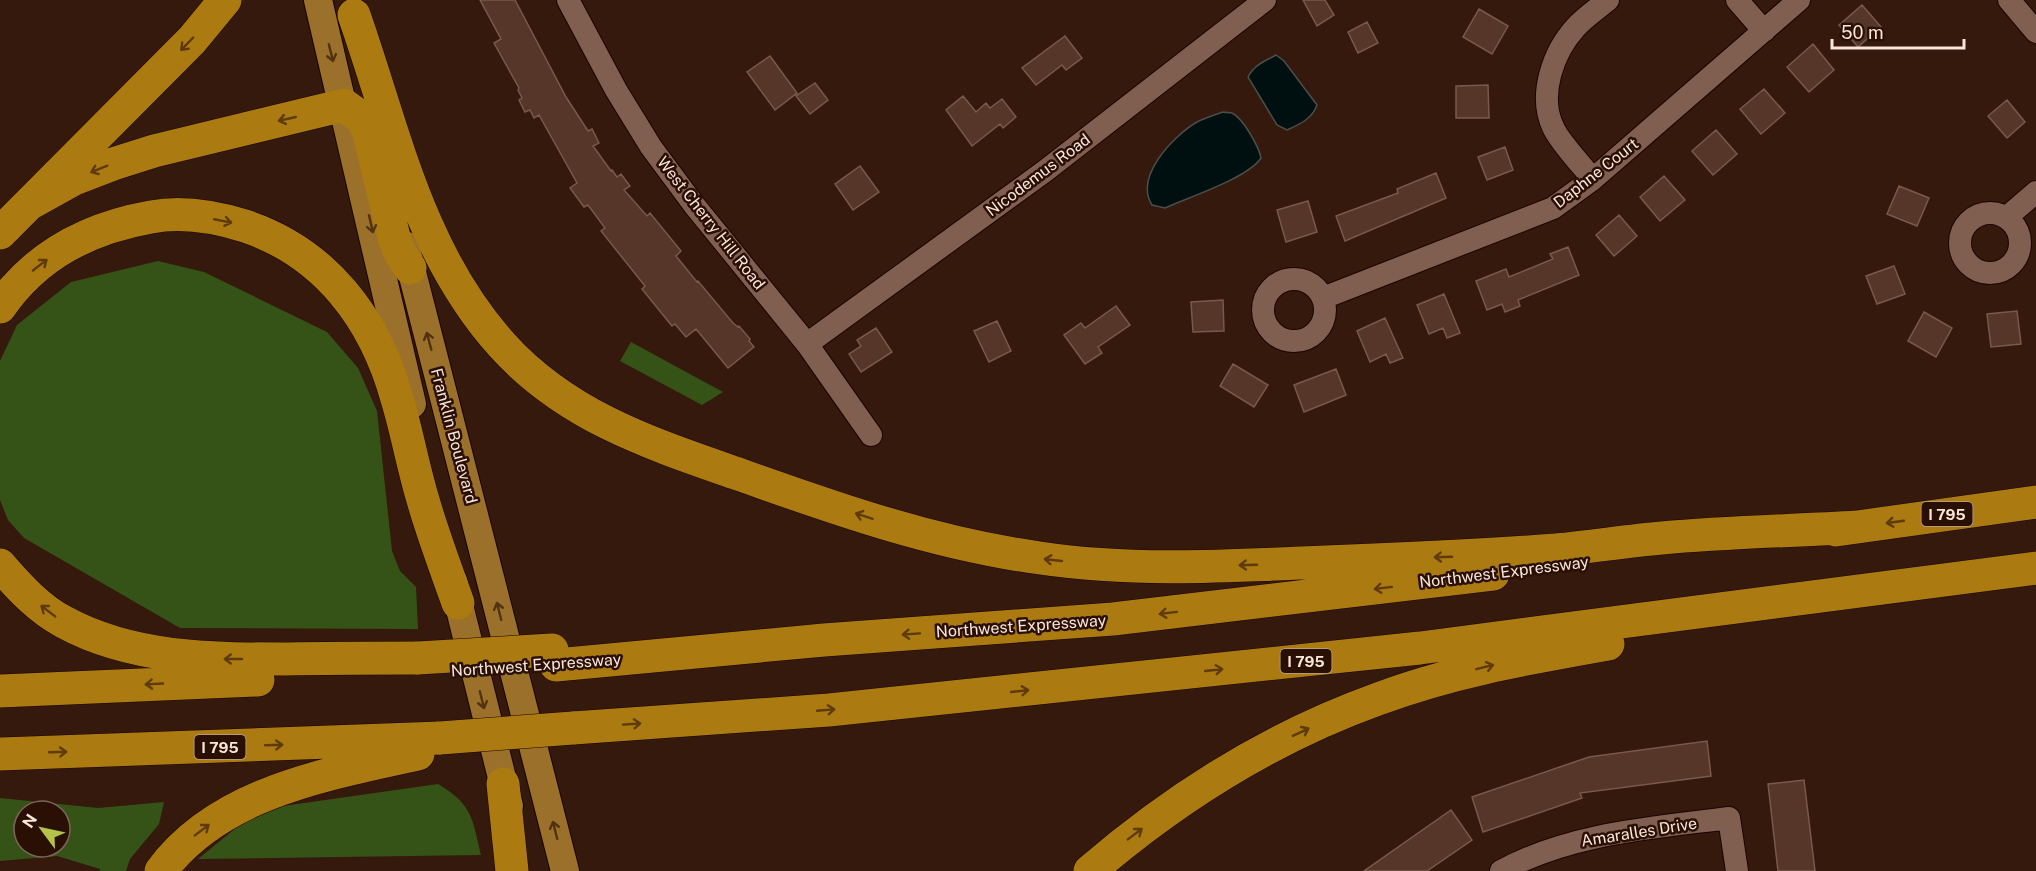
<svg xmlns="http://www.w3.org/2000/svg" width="2036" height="871" viewBox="0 0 2036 871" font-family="'Public Sans',sans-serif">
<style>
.green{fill:#355316;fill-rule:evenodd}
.water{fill:#000f0f;stroke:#4b4f4c;stroke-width:1.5}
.building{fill:#553629;stroke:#7a594a;stroke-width:1.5}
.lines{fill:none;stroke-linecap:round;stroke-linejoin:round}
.minor-casing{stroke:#1b0400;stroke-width:24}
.major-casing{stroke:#1b0400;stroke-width:30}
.highway-casing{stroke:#1b0400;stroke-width:34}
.minor{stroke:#805f50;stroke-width:22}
.major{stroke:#9a702a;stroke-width:28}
.highway{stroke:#ab7b11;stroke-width:33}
.highway-bridge-casing{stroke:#1b0400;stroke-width:34;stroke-linecap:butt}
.highway-bridge{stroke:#ab7b11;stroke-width:33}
.oneway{stroke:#5e3b09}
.oneway2{stroke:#513211}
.labels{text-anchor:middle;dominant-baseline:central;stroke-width:5;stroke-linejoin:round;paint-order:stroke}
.shield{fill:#2a1004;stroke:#bba59b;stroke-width:1.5}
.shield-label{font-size:15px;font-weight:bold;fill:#f9e5dc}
.street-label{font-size:16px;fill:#f9e5dc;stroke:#2a1004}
</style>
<rect width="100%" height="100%" fill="#34190c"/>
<path class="green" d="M158,261l46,11 123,60 31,36 19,43 15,140 8,20 16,16 2,42 -238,-1 -156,-90 -16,-18 -8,-20v-139l17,-36 54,-43z
M631,342l92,50 -21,13 -82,-44z
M438,784c35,21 34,34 43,71l-283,4 44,-36 41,-17z
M0,798l98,10 66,-6 -5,22 -29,35 -4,12h-26v-2l-43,-13 -57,5zM24,811h36v36h-36z"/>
<path class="water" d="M1276,55l8,6 33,44c-5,14 -17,19 -30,25l-10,-5 -29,-48c6,-12 17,-16 28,-22z
M1223,112c3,1 6,0 9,1 11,5 27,34 29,45 -13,20 -72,39 -96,50l-13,-3c-18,-28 21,-69 45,-83 8,-4 17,-7 26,-10z"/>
<path class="building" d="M480,0h35l51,97 22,34 4,-2 7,14 -6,3 18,25 1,-1 5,7 4,-3 9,12 -6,4 23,26 3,-3 31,38 -5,5 21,26 1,-1 35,42 5,4 1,-1 11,13 -1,2 5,6 -26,21 -32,-39 -10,8 -11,-13 -3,2 -30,-37 3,-3 -44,-55 4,-3 -17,-23 -4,2 -14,-19 7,-5 -38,-68 -5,3 -4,-8 -5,2 -6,-12 3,-2 -4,-8 1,-2 -25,-45 7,-4z
M1303,0h22l9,15 -17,11z
M1862,5l19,22 -23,20 -19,-22z
M1479,9l29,17 -16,28 -29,-17z
M1367,22l11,21 -20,10 -10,-21z
M1065,36l17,22 -16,12 -4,-5 -26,20 -14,-17z
M1813,44l21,26 -25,22 -22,-25z
M770,56l27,37 -22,17 -28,-38z
M815,83l13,17 -18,14 -14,-18z
M1488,85l1,33h-33v-32z
M1764,89l21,24 -24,21 -21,-25z
M963,96l13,16 10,-9 4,5 12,-9 14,18 -13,11 -3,-4 -28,22 -26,-36z
M2007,100l18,22 -18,16 -19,-22z
M1716,130l21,24 -24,21 -21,-24z
M1505,147l8,23 -26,10 -9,-23z
M860,166l19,26 -26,18 -18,-26z
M1436,173l10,25 -101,43 -9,-25 62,-23 -1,-4z
M1664,176l21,24 -25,21 -20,-24z
M1899,186l30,12 -12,28 -30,-12z
M1308,201l9,31 -31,10 -9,-32z
M1619,215l18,21 -23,20 -18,-21z
M1568,247l11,28 -61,25 2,6 -15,6 -3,-8 -15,6 -11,-29 30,-12 3,8 44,-18 -3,-5z
M1894,266l11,28 -28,10 -11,-28z
M1444,294l16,39 -13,5 -4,-10 -14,6 -12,-29z
M1223,300l1,31 -31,1 -2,-30z
M1116,306l14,19 -32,22 4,6 -17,11 -21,-29 17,-12 4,5z
M2017,311l4,33 -30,3 -4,-33z
M1924,312l28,16 -16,29 -28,-16z
M1385,318l18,40 -13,5 -4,-9 -16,8 -13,-31z
M997,321l14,30 -22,11 -15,-31z
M876,328l16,24 -31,20 -12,-18 12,-8 -4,-6z
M1233,364l35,21 -14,22 -34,-21z
M1336,369l10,26 -42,17 -10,-27z
M1707,741l4,35 -131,17 2,5 -99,34 -11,-35 117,-40z
M1804,780l11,91h-37l-10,-87z
M1451,810l21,30 -45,31h-63z"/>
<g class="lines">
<g class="minor-casing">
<path id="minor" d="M568,0l48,90 35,57 43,58 113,139 64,91
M1737,0l27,31
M2009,0l27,32
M1593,179c-10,-12 -35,-39 -40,-52 -15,-32 0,-75 23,-100 9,-10 21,-18 32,-27
M1960 243a30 30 0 1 1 60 0a30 30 0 1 1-60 0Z
M2007,217l29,-25
M1263 310a31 31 0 1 1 62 0a31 31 0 1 1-62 0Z
M1323,298l230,-90 40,-29 206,-179
M807,344l238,-173 220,-171
M1501,871c70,-38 151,-43 228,-53l8,53"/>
</g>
<g class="major-casing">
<path id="major" d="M318,0l94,404
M405,245l160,626
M453,581l56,225"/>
</g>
<g class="highway-casing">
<path id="highway" d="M354,15c40,114 64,237 148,330 65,72 150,99 239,130 98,35 196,69 299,83 94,14 190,8 285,4 77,-3 154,-6 231,-12 35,-3 70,-9 106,-12 65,-6 130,-7 195,-11
M29,204l45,-25 39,-15 41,-13 190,-46 18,13 6,12 26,107 6,16 10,15
M0,233l192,-193 33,-40
M0,307c37,-53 89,-79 151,-90 31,-6 65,0 94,9 81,27 130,93 152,173 10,33 16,68 26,101 10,35 23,69 35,103
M1836,530l200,-28
M0,565c18,21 39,44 64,57 68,37 146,37 222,37 44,-1 88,-1 132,-1
M556,665l268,-25 289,-21 380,-45
M0,691l258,-11
M573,728l256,-18 591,-62 616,-80
M0,754l440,-16
M503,784l9,87
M161,871c58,-79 167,-97 257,-117
M1090,871c85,-73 182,-134 288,-172 74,-28 152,-41 230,-55"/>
</g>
<use href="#minor" class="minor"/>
<use href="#major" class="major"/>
<use href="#highway" class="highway"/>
<g class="highway-bridge-casing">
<path id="highway-bridge" d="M418,658l134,-8
M440,738l133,-10"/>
</g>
<use href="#highway-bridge" class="highway-bridge"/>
</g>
<defs><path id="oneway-shaft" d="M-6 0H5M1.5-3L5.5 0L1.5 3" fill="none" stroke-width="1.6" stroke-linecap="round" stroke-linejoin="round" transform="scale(1.5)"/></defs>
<g class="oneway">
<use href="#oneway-shaft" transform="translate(187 44) rotate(134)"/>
<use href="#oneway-shaft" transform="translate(287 119) rotate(167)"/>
<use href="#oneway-shaft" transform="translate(99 169) rotate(158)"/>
<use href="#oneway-shaft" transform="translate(223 221) rotate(11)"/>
<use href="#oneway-shaft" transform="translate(40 265) rotate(-38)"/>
<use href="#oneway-shaft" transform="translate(864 516) rotate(-162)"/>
<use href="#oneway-shaft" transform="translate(1895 522) rotate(172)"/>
<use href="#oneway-shaft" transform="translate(1443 557) rotate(178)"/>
<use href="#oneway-shaft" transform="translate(1053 560) rotate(-174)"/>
<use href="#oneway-shaft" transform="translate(1248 565) rotate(178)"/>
<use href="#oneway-shaft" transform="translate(1383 588) rotate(173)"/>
<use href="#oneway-shaft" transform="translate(48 611) rotate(-143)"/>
<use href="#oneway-shaft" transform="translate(1168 613) rotate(173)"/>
<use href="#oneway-shaft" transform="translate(911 634) rotate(176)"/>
<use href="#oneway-shaft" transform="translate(233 659) rotate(180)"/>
<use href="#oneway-shaft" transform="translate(1485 667) rotate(-14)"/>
<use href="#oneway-shaft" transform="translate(1214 670) rotate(-6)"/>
<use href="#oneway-shaft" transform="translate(154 684) rotate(177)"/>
<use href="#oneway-shaft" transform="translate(1020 691) rotate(-6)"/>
<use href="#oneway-shaft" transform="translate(826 710) rotate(-5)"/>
<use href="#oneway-shaft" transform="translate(632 724) rotate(-4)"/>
<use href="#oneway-shaft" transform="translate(1301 732) rotate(-25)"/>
<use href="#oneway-shaft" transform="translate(274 745) rotate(-2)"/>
<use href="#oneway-shaft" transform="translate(58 752) rotate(-2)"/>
<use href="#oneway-shaft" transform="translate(202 830) rotate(-37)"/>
<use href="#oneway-shaft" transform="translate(1135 834) rotate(-37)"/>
</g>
<g class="oneway2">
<use href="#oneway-shaft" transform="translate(331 53) rotate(76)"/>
<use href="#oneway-shaft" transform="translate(371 224) rotate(77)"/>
<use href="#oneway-shaft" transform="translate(429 341) rotate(-105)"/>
<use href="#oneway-shaft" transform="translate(499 611) rotate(-104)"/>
<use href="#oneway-shaft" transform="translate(482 700) rotate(76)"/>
<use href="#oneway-shaft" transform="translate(555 830) rotate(-104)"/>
</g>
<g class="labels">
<g class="shield">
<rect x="1921.5" y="502" width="51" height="24" rx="4.5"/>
<rect x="1280.5" y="649" width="51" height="24" rx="4.5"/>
<rect x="194.5" y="735" width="51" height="24" rx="4.5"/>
</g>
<g class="shield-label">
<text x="1947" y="514">I 795</text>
<text x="1306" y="661">I 795</text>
<text x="220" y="747">I 795</text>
</g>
<g class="street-label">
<text transform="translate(1596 173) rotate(-38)">Daphne Court</text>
<text transform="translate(1038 175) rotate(-37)">Nicodemus Road</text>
<text transform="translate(711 223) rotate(52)">West Cherry Hill Road</text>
<text transform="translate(454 436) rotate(75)">Franklin Boulevard</text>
<text transform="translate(1504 572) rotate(-7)">Northwest Expressway</text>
<text transform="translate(1021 626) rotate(-4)">Northwest Expressway</text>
<text transform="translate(536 665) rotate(-4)">Northwest Expressway</text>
<text transform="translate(1639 832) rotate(-9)">Amaralles Drive</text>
</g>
</g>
<g transform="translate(42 829) rotate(303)"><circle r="28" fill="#2a1004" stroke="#7d655a" stroke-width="1.5"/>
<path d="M0-4.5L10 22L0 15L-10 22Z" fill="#b5c24a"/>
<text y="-9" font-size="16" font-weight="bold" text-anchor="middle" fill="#f9e5dc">N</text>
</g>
<path d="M1832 39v9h132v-9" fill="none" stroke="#f9e5dc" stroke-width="3"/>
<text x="1841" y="39" font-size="18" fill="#f9e5dc" stroke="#2a1004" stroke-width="4.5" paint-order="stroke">50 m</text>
</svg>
